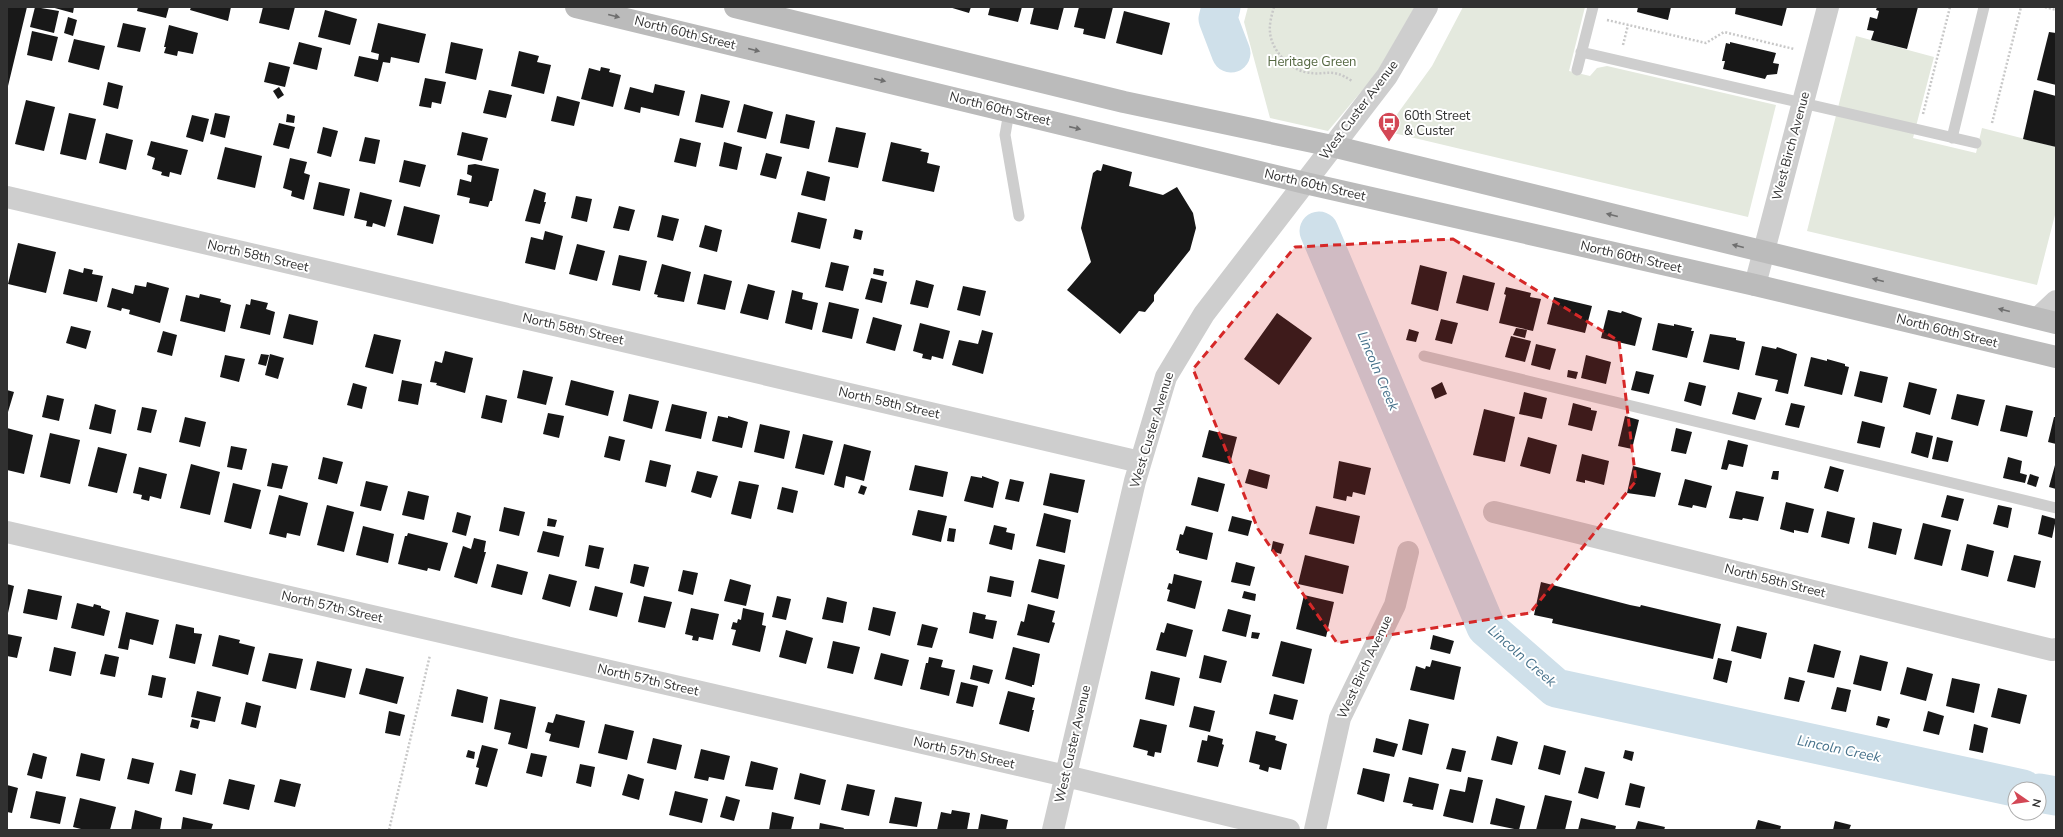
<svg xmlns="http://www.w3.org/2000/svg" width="2063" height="837" viewBox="0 0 2063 837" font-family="'Nunito Sans',sans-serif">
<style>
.green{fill:#e4e9de}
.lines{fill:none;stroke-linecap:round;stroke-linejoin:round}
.river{stroke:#cfe0ea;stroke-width:39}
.building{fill:#181818}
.path{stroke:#c8c8c8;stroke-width:2.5;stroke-dasharray:2 2;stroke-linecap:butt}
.lane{stroke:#cecece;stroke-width:11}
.street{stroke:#cecece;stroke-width:22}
.secondary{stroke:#bbb;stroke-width:22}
.oneway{fill:#6f6f6f}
.marked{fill:#d62828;fill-opacity:0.2;stroke:#d62828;stroke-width:3;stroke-dasharray:8 5;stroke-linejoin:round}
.labels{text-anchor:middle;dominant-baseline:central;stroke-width:4;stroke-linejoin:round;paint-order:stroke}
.street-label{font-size:13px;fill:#313131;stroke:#fff}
.park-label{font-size:13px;fill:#556842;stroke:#fff}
.poi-label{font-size:13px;fill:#313131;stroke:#fff;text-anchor:start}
.water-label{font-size:14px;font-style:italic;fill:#47728b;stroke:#fff}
</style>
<rect width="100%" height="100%" fill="#fff"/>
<path class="green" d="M1248,7h167l-39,67 -48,57 -58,-13 -26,-96z
M1463,7h122l-16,64 21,5 7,-8 10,-2 169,39 -28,112 -363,-86 47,-65z
M1856,36l78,21 -21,81 63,15 6,-25 74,19v64l-19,74 -230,-54z"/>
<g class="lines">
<path class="river" d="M1221,7l-3,12 13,34
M1319,231l167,396 70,61 467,101
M2039,793l17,3"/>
</g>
<path class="building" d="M7,7h20l-19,79h-1z
M35,7l24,4 -5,22 -24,-6z
M51,7h23l-1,6z
M138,7h31l-3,11 -29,-7z
M191,7h40l-3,14 -38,-11z
M263,7h32l-6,23 -30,-7z
M949,7h22l-2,6z
M990,7h32l-4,15 -30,-7z
M1034,7h30l-6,23 -28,-6z
M1079,7h34l-8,32 -22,-5 1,-5 -10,-2z
M1638,7h33l-3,13 -31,-8z
M1736,7h51l-5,19 -47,-12z
M1877,7h41l-11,42 -36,-9 3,-9 -7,-1 3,-13 7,2 2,-8 -3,-1z
M325,10l32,9 -7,26 -32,-8z
M1124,11l46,12 -8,32 -46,-12z
M68,17l9,3 -4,16 -9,-3z
M123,23l23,5 -6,24 -23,-5z
M378,23l48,11 -7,29 -28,-6 -1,6 -7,-1 -5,20 -24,-6 5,-20 19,4 1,-6 -8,-2z
M169,25l29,8 -5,21 -15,-3 -1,5 -13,-3 2,-6h-2z
M32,31l26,6 -6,24 -25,-6z
M2049,32l7,1v52l-19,-5z
M74,39l31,7 -6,24 -31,-8z
M299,42l23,6 -5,22 -24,-6z
M451,42l32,7 -7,31 -31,-7z
M1730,42l46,11 -3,10 6,1 -2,10 -10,1 -2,4 -42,-10 2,-8h-3l4,-18 4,1z
M519,51l20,5 -2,6 14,3 -7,29 -33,-8z
M269,62l21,5 -5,20 -21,-5z
M601,67l9,2 -1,3 12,3 -8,32 -32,-8 8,-31 11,3z
M425,78l21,4 -5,22 -9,-2 -1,6 -12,-2z
M108,82l15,4 -5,23 -15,-4z
M655,84l30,7 -6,25 -38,-9 -1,6 -16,-4 6,-22 23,6z
M279,87l5,8 -6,4 -5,-8z
M489,90l23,5 -6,23 -23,-5z
M2034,90l22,6v51l-33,-8z
M701,94l29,7 -7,27 -28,-6z
M557,96l23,6 -6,24 -23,-5z
M26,100l29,7 -11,44 -29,-7z
M744,104l29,8 -7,27 -29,-7z
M69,113l27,6 -10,41 -26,-6z
M215,113l15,3 -5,22 -15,-4z
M287,114l8,2 -1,7 -8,-1z
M786,114l29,7 -6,28 -29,-6z
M192,115l17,4 -6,23 -17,-5z
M279,123l16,4 -6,22 -16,-4z
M323,127l15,4 -7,26 -14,-4z
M836,127l30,6 -8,35 -30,-6z
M462,132l26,6 -6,23 -25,-6z
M106,133l27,7 -7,30 -27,-7z
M365,137l15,3 -5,24 -16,-3z
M680,138l21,5 -5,24 -22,-5z
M151,141l37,9 -7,25 -11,-3 -1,5 -8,-2 1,-3 -10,-3 3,-11 -8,-3z
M724,142l18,5 -5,23 -18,-4z
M891,142l31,7 -2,2 9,2 -2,10 13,3 -6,26 -52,-11z
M225,147l37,9 -7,32 -38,-9z
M766,153l16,4 -6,22 -16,-4z
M290,158l17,4 -3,11 6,2 -6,25 -13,-4 1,-5 -9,-3z
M404,160l22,5 -6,22 -21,-5z
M475,164l24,5 -7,32h-2l-2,6 -19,-4 1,-5 -13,-3 3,-16 11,3 1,-6 -5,-2 1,-9z
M1103,164l29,8 -3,14 34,9 14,-8 16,26 3,15 -6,22 -36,45v6l-9,11 -6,-1 -19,23 -53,-44 24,-28 -10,-34 12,-55 4,-3 4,1z
M807,171l23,6 -5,24 -24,-6z
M319,182l31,7 -6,27 -31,-7z
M534,189l12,4 -2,9h2l-6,22 -15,-3z
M360,192l32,8 -7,27 -12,-4 -1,4 -6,-1 1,-5 -13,-3z
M576,196l16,3 -5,23 -16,-4z
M404,206l36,9 -7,29 -36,-9z
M619,206l16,4 -6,21 -16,-3z
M798,212l29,7 -7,30 -29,-7z
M662,215l17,4 -6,22 -16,-4z
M705,225l17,5 -5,22 -18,-5z
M855,229l8,2 -2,9 -8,-2z
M545,231l18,5 -8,34 -30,-7 6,-26 12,3z
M18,243l38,9 -10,41 -38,-9z
M577,244l28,7 -8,30 -28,-7z
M619,255l28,6 -7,30 -28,-6z
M831,262l18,4 -6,25 -18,-4z
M662,264l29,8 -7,30 -27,-5 1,-2 -4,-1z
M1420,265l27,7 -9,39 -27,-7z
M84,268l9,2 -1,4 11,2 -6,26 -34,-8 6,-25 14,4z
M874,268l10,2 -1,6 -10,-2z
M704,274l28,7 -7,29 -28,-6z
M1463,275l32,8 -7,28 -32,-8z
M871,278l16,4 -5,21 -17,-4z
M916,280l18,5 -6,23 -18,-4z
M147,282l22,6 -9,35 -31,-9 1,-4 -8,-2 -1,3 -14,-4 5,-19 21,6 2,-9 11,2z
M748,284l27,7 -7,29 -28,-7z
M963,286l23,5 -6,25 -23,-6z
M1506,287l25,6 -1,4 11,2 -8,32 -34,-8 7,-28 -2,-1z
M792,290l11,3 -1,6 16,4 -6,27 -27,-7z
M200,294l21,5 -1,3 11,3 -6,27 -45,-11 6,-26 13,3z
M1554,297l38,9 -7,27 -38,-9z
M251,299l17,4 -2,6 9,3 -5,23 -30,-7 6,-24 4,1z
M829,302l30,7 -7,30 -30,-7z
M1608,310l13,3 1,-2 20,7 -7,28 -34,-8z
M1277,313l35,25 -33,47 -35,-26z
M289,314l29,7 -5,24 -30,-7z
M873,317l29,8 -7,26 -29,-8z
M1441,319l17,4 -6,21 -17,-4z
M920,323l30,8 -7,28 -11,-3 -1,4 -9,-2 1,-4 -10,-3z
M1658,323l16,3v-2l18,4 -1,3h3l-7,27 -35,-8z
M71,326l20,5 -5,18 -20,-6z
M1516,328l11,2 -2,8 -12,-3z
M1409,329l10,3 -3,10 -10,-2z
M982,330l11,3 -10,41 -31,-9 7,-25 19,4z
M163,331l14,4 -5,21 -15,-4z
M374,334l27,6 -8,34 -28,-7z
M1710,334l26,4v2l9,2 -6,28 -36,-8z
M1511,336l20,5 -6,21 -20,-5z
M1536,344l20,5 -6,21 -19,-5z
M1762,346l14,3 1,-2 20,7 -9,40 -13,-3 3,-11 -23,-5z
M445,351l28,7 -8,35 -29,-8 1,-2 -7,-1 5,-21 7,2z
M261,354l8,1 -3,11 -8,-2z
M270,354l14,4 -6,21 -13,-4z
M225,355l20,4 -6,23 -19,-5z
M1586,355l25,7 -5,22 -25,-6z
M1811,357l16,4v-2l18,5v2l4,1 -7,28 -38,-9z
M523,370l30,7 -7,28 -29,-7z
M1568,370l10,2 -2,7 -9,-2z
M1636,371l18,4 -5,19 -18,-4z
M1860,371l28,6 -6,26 -28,-7z
M402,380l20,4 -4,21 -20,-4z
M571,380l43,11 -6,25 -43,-11z
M1442,382l5,12 -12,5 -4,-11z
M1689,382l17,4 -5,20 -17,-5z
M1909,382l28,7 -7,26 -27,-8z
M353,383l14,4 -5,22 -15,-4z
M7,390l7,2 -6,20h-1z
M1524,392l23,6 -5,21 -23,-5z
M1738,392l24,6 -7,22 -23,-6z
M629,394l30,7 -7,28 -29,-8z
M1957,394l28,6 -7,26 -27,-7z
M47,395l17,4 -5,22 -17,-4z
M486,395l21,5 -5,23 -21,-5z
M1573,403l18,5v2l6,1 -5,20 -24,-6z
M1791,403l14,3 -6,22 -14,-3z
M95,404l21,6 -5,24 -22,-5z
M672,404l35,8 -6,27 -36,-8z
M2006,405l27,6 -6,26 -27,-6z
M142,407l15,3 -6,23 -14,-3z
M1484,409l31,8 -10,45 -32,-7z
M548,413l16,3 -5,22 -16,-4z
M718,416l10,2v-2l20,6 -6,26 -30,-7z
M1625,416l14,4 -7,29 -14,-3z
M185,417l21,5 -6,25 -21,-5z
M2054,417h2v27l-8,-2z
M1862,421l23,6 -5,21 -23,-5z
M760,424l30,7 -6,28 -30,-7z
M7,428l26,7 -9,39 -17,-4z
M1676,428l16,4 -6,22 -15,-3z
M1209,430l28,7 -7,27 -28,-7z
M1916,432l17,4 -5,22 -17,-5z
M50,433l30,7 -10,44 -30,-7z
M803,434l30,7 -9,34 -29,-7z
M609,436l16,4 -5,21 -16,-4z
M1528,437l29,8 -7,29 -30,-8z
M1937,437l16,4 -5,21 -16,-3z
M1728,440l20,5 -5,22 -14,-3 -2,6 -6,-1z
M844,444l27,7 -7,30 -18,-5 -2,12 -10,-3z
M231,446l16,3 -5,21 -15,-3z
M98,447l29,7 -10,39 -29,-7z
M1582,454l27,7 -5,24 -19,-5v3l-9,-2z
M323,457l20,5 -6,22 -19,-5z
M2008,457l14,4 -2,12 7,2 -2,8 -22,-5z
M650,460l21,5 -5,22 -21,-5z
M1339,461l32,7 -6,27 -12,-3 -1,5 -5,-1 -1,5 -13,-3z
M272,463l16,3 -6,23 -15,-3z
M191,464l29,8 -10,43 -30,-7z
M915,465l33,7 -5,25 -34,-7z
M2055,465l1,1v23l-7,-2z
M1633,466l28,7 -6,24 -28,-4z
M1830,466l14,4 -6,22 -14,-4z
M139,467l28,7 -6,25 -11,-3 -1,5 -8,-2 1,-4 -9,-2z
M1249,469l21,6 -3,14 -22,-6z
M697,471l21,5 -7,22 -20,-6z
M1773,471h6l-1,9 -7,-1z
M1050,473l35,7 -7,33 -35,-8z
M2030,474l9,3 -3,10 -9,-3z
M971,476l11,2v-2l17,6 -6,26 -29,-7z
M1198,477l27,7 -7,28 -27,-7z
M1010,479l14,3 -5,20 -14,-3z
M1685,479l27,7 -6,22 -13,-3 -1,3 -14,-3z
M366,481l22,5 -7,25 -21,-5z
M739,481l20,4 -8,34 -20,-5z
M233,483l28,7 -10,39 -27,-7z
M861,485l6,2 -3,8 -6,-2z
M782,487l16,4 -5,22 -16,-4z
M408,491l21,5 -5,24 -22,-5z
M1736,491l28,6 -6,24 -15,-3 -1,2 -13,-2z
M279,495l29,8 -8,33 -13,-3 -1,5 -17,-4z
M1947,495l17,4 -6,22 -17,-4z
M1786,502l28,7 -6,24 -14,-3v3l-14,-4z
M327,505l27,7 -10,40 -27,-7z
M1998,505l14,3 -4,20 -15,-4z
M1316,506l44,10 -6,28 -45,-10z
M504,507l21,5 -6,24 -20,-5z
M918,510l29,6 -6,26 -29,-7z
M1827,511l28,7 -6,26 -28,-7z
M457,512l14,4 -5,20 -14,-4z
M1044,513l27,7 -6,33 -29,-7z
M2042,515l14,4 -4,19 -14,-4z
M1232,516l20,5 -4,15 -20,-5z
M548,518l9,2 -2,7 -8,-1z
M1873,522l29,7 -6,26 -28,-7z
M1923,523l28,7 -9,36 -28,-7z
M994,525l13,3 -1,4 9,2 -3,16 -23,-6z
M363,526l31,8 -6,29 -32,-8z
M1186,526l27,7 -6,27 -28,-7v-2l-3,-1 4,-16 3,1z
M949,528l7,1 -2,13 -7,-1z
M543,531l21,5 -5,21 -22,-5z
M408,533l40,10 -8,28 -12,-3 -1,3 -29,-7 7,-28h2z
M474,538l12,3 -2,11h2l-9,32 -23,-7 9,-31 8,3z
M1273,541l11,3 -3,10 -10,-3z
M1967,544l27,7 -6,26 -27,-7z
M589,545l15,3 -5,21 -14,-3z
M1305,555l44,11 -6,28 -45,-10z
M2014,555l27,6 -6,27 -28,-7z
M1039,559l26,6 -7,34 -27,-7z
M1236,562l19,5 -5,19 -19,-4z
M497,564l31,8 -6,23 -31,-8z
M634,564l15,3 -5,20 -14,-4z
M683,570l15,3 -5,22 -15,-4z
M549,574l28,7 -7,26 -28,-8z
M1174,574l28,7 -7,28 -28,-8 3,-11 -3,-1 2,-6 3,1z
M990,576l24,5 -3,16 -24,-5z
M730,579l21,6 -5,21 -22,-5z
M1541,582l89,23 10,2 1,-2 80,19 -8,35 -161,-36 1,-4 -19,-4z
M7,584l7,2 -6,27h-1z
M595,586l28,7 -6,24 -28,-7z
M28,589l34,7 -5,24 -34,-7z
M1244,591l12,3 -1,7 -13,-3z
M1304,595l30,7 -8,35 -30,-8z
M644,596l28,6 -7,26 -27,-6z
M777,596l14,3 -5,21 -14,-3z
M827,597l20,5 -4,21 -21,-4z
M77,603l16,4 1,-3 7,2v2l9,3 -6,25 -33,-8z
M1028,604l27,7 -3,11 3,1 -6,20 -32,-8 4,-14 3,1z
M873,607l23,5 -6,24 -22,-6z
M691,608l28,6 -6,26 -14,-3 -1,4 -6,-1 1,-4 -8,-2z
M743,608l21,5 -2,12 4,1 -6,26 -28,-7 4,-15 -5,-1 2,-7 4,1 1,-4 3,1z
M1228,609l23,6 -5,22 -24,-6z
M126,612l33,8 -6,25 -23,-6 -2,11 -10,-2z
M973,612l13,3 -1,4 12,2 -4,18 -24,-6z
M1167,623l26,7 -7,27 -30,-7 5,-18 3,1z
M176,624l18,4v5l8,1 -7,30 -26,-6z
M922,624l16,4 -6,20 -15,-3z
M1737,626l30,7 -6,26 -30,-8z
M786,630l27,8 -7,26 -27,-7z
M1252,632l8,1 -2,6 -7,-1z
M7,634l15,3 -5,21 -10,-2z
M219,635l21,5 -1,3 16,4 -7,28 -36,-9z
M1433,635l21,6 -4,13 -20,-5z
M833,641l27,6 -7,27 -26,-6z
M1281,641l31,8 -8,35 -32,-8z
M1814,644l27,7 -7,27 -27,-6z
M54,647l22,5 -5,24 -22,-5z
M1013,647l27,7 -6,31h-2v2l-27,-8z
M269,653l34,6 -7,30 -34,-8z
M881,653l28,7 -7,26 -28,-7z
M105,654l14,3 -4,20 -15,-3z
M1204,655l23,6 -6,22 -22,-5z
M1860,655l28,7 -7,29 -28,-7z
M929,657l14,3 -2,7 14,3 -6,26 -29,-7 6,-26h2z
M1718,658l14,3 -5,22 -14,-4z
M1432,660l29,7 -7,33 -44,-10 6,-24 9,3 1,-3 4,1z
M317,661l35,8 -7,29 -35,-8z
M973,665l20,5 -4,14 -19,-5z
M1907,667l26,7 -7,27 -26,-7z
M366,668l38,9 -7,27 -38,-10z
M1151,671l29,7 -6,28 -29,-7z
M152,675l14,3 -4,20 -14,-3z
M1789,677l16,4 -6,21 -15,-3z
M1952,678l28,6 -6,29 -28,-7z
M961,682l17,4 -5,21 -17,-4z
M1837,687l14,3 -5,22 -15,-3z
M1998,688l29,7 -7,29 -29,-7z
M457,689l31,8 -5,26 -32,-7z
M197,691l24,6 -6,25 -24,-5z
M1008,691l27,7 -3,12h2l-5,22 -30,-8z
M1274,694l24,6 -5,20 -24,-6z
M500,699l36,8 -9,42 -19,-5 3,-11 -17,-4z
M246,702l15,4 -5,22 -15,-4z
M1194,706l21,5 -5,21 -21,-5z
M389,711l16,4 -5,21 -15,-3z
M1928,711l16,5 -5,19 -16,-4z
M556,714l29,7 -6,27 -30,-7 2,-7 -6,-2 3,-10 5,1z
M1878,716l12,3 -3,9 -11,-3z
M192,719l8,2 -2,8 -8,-2z
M1140,719l27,6 -6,28 -6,-1 -1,5 -7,-2 1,-4 -15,-4z
M1409,719l20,5 -7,31 -20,-5z
M605,724l29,7 -7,29 -29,-7z
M1974,724l14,4 -5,25 -14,-3z
M1256,731l20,5 -1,4 12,4 -6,26 -12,-3 -1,5 -9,-3 1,-4 -11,-3z
M1208,735l15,4 -1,5 2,1 -6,22 -21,-5 5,-22 5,1z
M1497,736l21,6 -6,23 -21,-5z
M653,738l29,7 -6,25 -29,-7z
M1376,738l22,6 -4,13 -21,-5z
M482,745l16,4 -11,38 -12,-3 4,-16 -3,-1z
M1544,745l22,6 -6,24 -22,-6z
M1452,748l14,3 -5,21 -15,-3z
M701,749l29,7 -6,24 -15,-3 -1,4 -14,-3z
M468,750l7,2 -1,7 -8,-2z
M1625,750l9,2 -2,9 -9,-3z
M33,753l14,4 -5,22 -15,-4z
M81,753l24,6 -5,22 -24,-5z
M531,753l16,3 -5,21 -16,-4z
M132,758l22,5 -5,21 -22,-5z
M751,761l27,7 -5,22 -28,-4z
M580,764l15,3 -4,20 -15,-4z
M1585,767l20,5 -7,27 -20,-6z
M1363,768l27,6 -6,28 -27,-8z
M180,770l16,4 -4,21 -17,-4z
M800,773l26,7 -6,25 -26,-6z
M628,774l16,5 -5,21 -17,-5z
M1409,777l30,7 -6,26 -21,-4 1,-2 -10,-2z
M1468,777l15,3 -10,43 -30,-7 7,-27 15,3z
M229,779l26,6 -6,25 -26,-6z
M280,779l21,5 -6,23 -21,-5z
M1630,783l15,4 -5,21 -15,-3z
M847,784l28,6 -6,26 -28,-6z
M7,785l11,3 -6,25 -5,-1z
M36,791l30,6 -6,27 -30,-6z
M675,791l33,8 -6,24 -33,-8z
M1545,795l27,6 -7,29h-29z
M726,796l14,4 -6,21 -14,-4z
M895,797l27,5 -5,25 -28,-4z
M80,798l36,9 -6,23h-25l-12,-3z
M1496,798l29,8 -6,24 -29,-6z
M135,810l27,8 -2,12h-29z
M952,810l18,3 -3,17h-30l4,-18 10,2z
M772,812l22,5 -3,13h-22z
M981,814l27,6 -2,10h-28z
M183,817l30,7 -2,6h-30z
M1581,818l35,8 -1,4h-37z
M1758,820l23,6 -1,4h-25z
M1638,821l27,6 -1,3h-29z
M1835,821l16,4 -2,5h-16z
M820,823l24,5 -1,2h-24z"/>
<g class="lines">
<path class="path" d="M1274,7c-2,7 -5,17 -4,25 1,17 18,36 35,40 22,5 24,-6 47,9
M2045,7l11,3
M1607,20l99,23 18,-11 70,17
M1623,45l5,-20
M1923,114l27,-107
M1992,123l29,-116
M389,830l41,-175"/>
<path class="lane" d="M1581,52l395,91
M1577,70l16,-63
M1009,112l-4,23 14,81
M1952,138l32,-131
M1424,356l632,152"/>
<path class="street" d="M7,197l1133,265
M1755,285l73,-278
M2038,318l18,-17
M1494,512l558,138 4,-1
M7,532l1059,244 223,54
M1053,830l82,-349 31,-104 38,-63 183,-238 40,-69
M1315,830l25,-112 55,-113 13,-53"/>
<path class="secondary" d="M576,7l729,176 450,102 301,72
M735,7l389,95 208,44 724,177"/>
</g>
<defs><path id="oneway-solid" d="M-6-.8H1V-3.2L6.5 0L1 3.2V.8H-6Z"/></defs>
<g class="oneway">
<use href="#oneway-solid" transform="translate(614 16) rotate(14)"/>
<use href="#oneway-solid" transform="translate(754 50) rotate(14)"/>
<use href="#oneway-solid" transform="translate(880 80) rotate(14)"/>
<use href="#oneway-solid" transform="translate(1075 128) rotate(13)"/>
<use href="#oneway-solid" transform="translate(1612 215) rotate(-166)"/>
<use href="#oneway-solid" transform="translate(1738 246) rotate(-166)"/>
<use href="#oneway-solid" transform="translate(1878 280) rotate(-166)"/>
<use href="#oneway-solid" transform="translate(2004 310) rotate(-166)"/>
</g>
<path class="marked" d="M1453,239l166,102 17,140 -106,132 -193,30 -79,-114 -65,-160 102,-122z"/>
<defs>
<g id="bus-pin" transform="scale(1.15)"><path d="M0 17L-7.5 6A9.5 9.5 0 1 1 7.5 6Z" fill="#d34755" stroke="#fff"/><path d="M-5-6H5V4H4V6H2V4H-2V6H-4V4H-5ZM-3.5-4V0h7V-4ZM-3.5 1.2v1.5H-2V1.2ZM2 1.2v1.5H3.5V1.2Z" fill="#fff"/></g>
</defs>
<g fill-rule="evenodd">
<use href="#bus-pin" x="1389" y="123"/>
</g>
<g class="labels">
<g class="street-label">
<text transform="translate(685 33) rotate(14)">North 60th Street</text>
<text transform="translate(1000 109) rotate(14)">North 60th Street</text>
<text transform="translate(1359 110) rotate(-53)">West Custer Avenue</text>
<text transform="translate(1791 146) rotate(-75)">West Birch Avenue</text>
<text transform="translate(1315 185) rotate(13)">North 60th Street</text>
<text transform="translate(258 256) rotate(13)">North 58th Street</text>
<text transform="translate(1631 257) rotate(13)">North 60th Street</text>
<text transform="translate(573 329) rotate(13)">North 58th Street</text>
<text transform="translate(1947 331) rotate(14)">North 60th Street</text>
<text transform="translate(889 403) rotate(13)">North 58th Street</text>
<text transform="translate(1152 430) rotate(-73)">West Custer Avenue</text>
<text transform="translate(1775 581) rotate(14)">North 58th Street</text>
<text transform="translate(332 607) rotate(13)">North 57th Street</text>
<text transform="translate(1365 667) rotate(-65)">West Birch Avenue</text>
<text transform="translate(648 680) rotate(13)">North 57th Street</text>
<text transform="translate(1073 744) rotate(-77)">West Custer Avenue</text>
<text transform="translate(964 753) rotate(13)">North 57th Street</text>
</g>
<g class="park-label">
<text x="1312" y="62">Heritage Green</text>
</g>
<g class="poi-label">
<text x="1404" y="116">60th Street<tspan x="1404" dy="15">&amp; Custer</tspan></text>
</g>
<g class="water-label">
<text transform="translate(1378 371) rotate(67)">Lincoln Creek</text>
<text transform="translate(1522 656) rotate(41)">Lincoln Creek</text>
<text transform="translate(1839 749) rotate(12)">Lincoln Creek</text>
</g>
</g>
<rect width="2063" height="837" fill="none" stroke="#313131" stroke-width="16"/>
<g transform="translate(2027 801) rotate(103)"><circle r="19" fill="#ffffff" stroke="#adadad"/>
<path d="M0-3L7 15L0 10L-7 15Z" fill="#d34755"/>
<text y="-6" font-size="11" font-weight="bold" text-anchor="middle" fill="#313131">N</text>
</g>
</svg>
